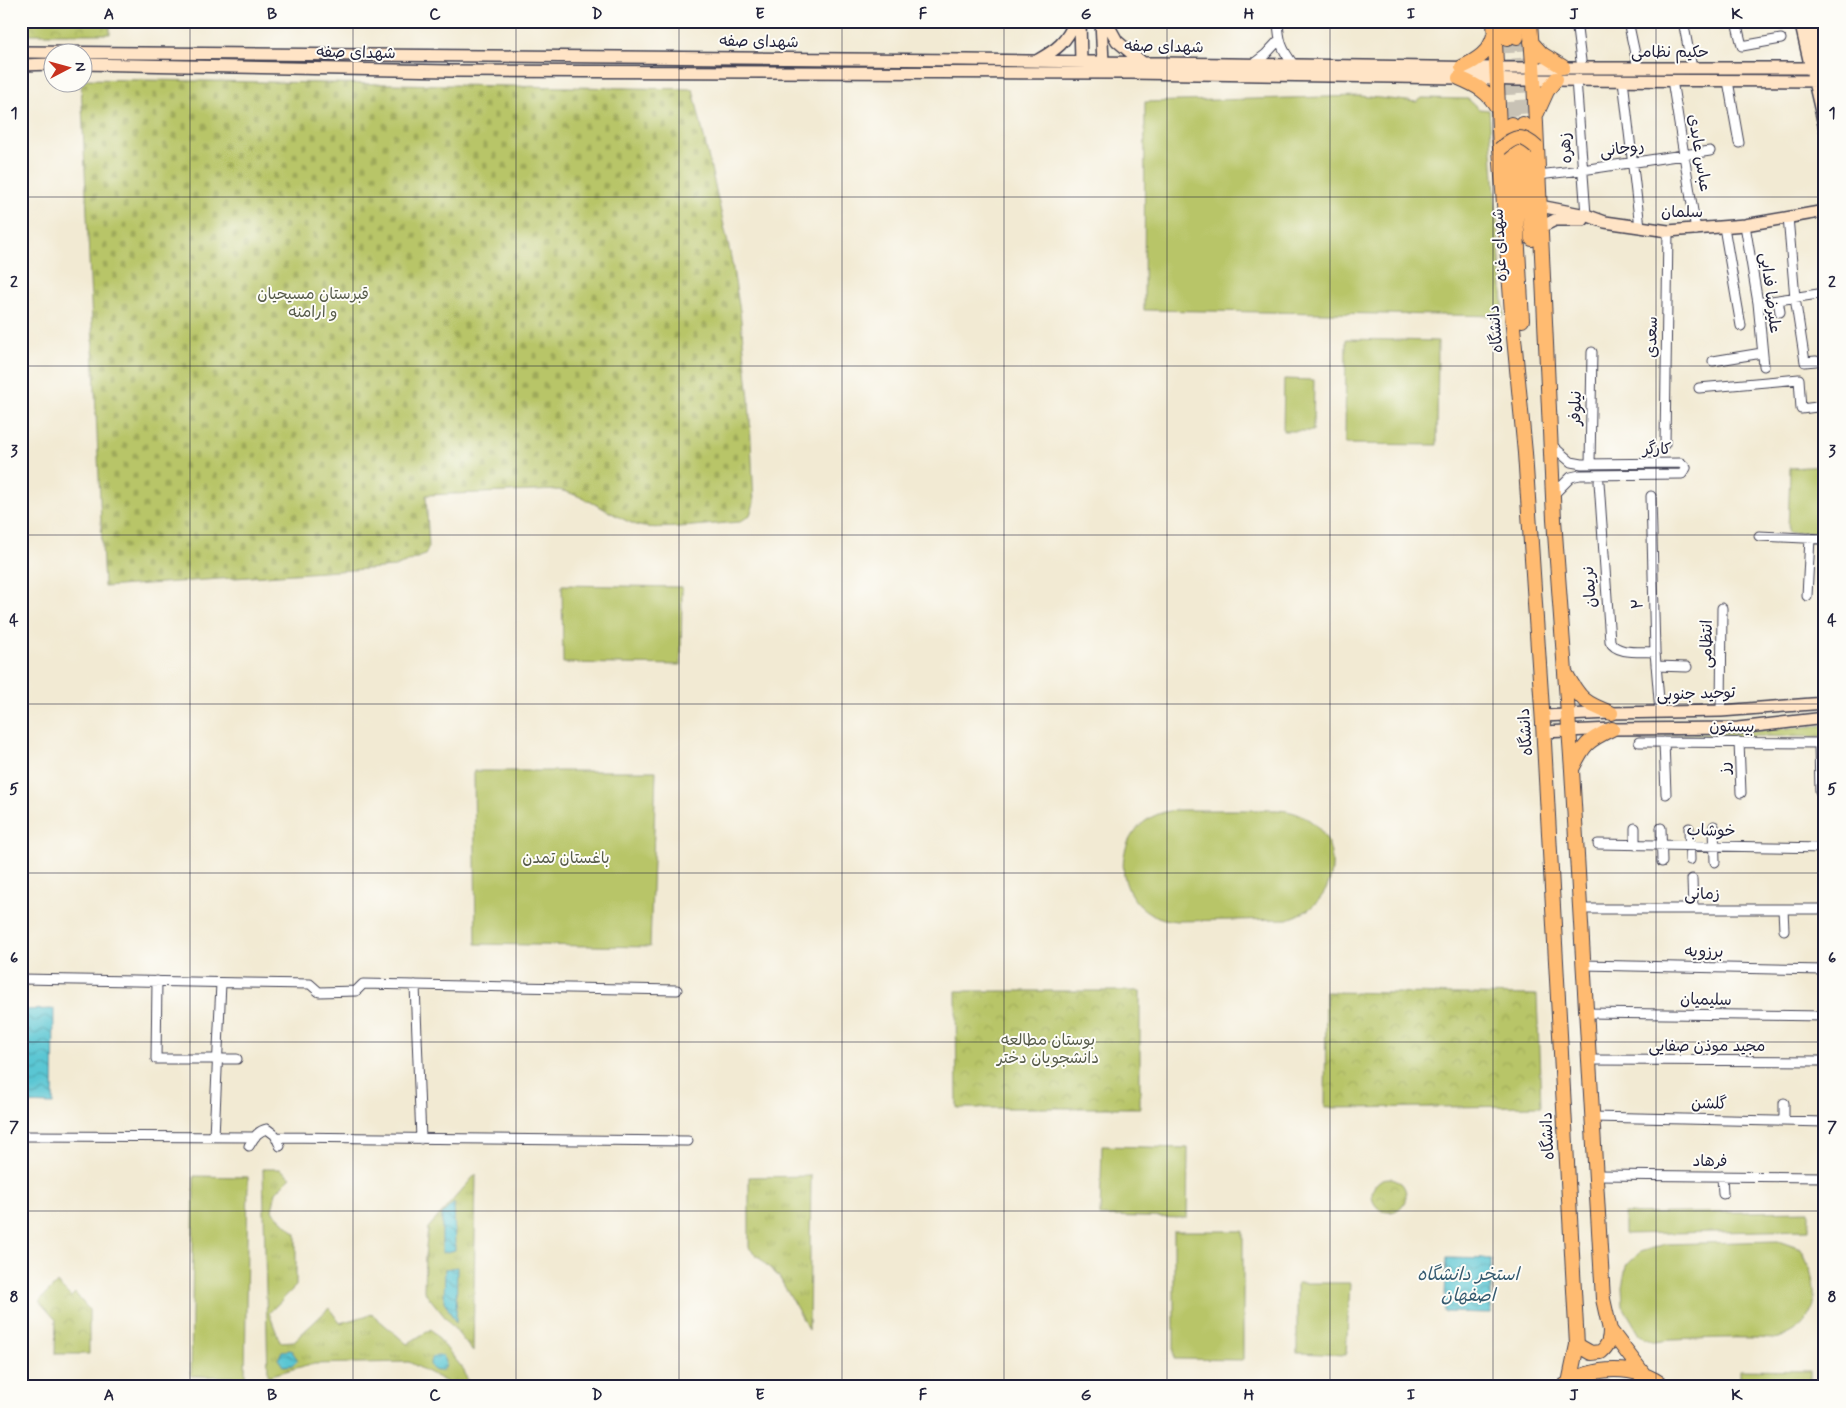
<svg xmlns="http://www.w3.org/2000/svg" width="1846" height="1408" viewBox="0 0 1846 1408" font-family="Mynerve,'Playpen Sans Arabic',sans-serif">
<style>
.grass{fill:url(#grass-tufts);stroke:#6d7451}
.cemetery{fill:url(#cemetery-stones);stroke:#6d7451}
.park{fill:url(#park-crowns);stroke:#6d7451}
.garden{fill:#b8c567;stroke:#6d7451}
.water{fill:url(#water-waves);stroke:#3e7487}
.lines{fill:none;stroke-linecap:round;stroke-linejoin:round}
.primary-tunnel{stroke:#c8c2b5;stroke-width:14;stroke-dasharray:14 7;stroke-linecap:butt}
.street-casing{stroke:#414052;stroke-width:11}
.secondary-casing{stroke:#414052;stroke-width:14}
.primary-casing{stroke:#414052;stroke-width:16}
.street{stroke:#fff;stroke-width:9}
.secondary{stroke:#ffe4c6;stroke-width:11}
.primary{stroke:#ffbb71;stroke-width:14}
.primary-bridge-casing{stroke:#414052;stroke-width:16;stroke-linecap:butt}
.primary-bridge{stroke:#ffbb71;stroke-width:14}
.grid{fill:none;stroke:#22223b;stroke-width:1;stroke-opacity:0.55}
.labels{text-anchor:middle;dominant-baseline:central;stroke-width:4;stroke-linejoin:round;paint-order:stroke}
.street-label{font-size:16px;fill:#22223b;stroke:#fdfcf7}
.park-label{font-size:16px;fill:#565b4a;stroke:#fdfcf7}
.water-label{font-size:18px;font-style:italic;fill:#365b70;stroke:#fdfcf7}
.neatline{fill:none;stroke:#22223b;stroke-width:2}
.grid-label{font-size:16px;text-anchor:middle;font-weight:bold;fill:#22223b}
</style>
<defs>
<pattern id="grass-tufts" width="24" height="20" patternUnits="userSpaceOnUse" patternTransform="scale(1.25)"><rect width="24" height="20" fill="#b8c567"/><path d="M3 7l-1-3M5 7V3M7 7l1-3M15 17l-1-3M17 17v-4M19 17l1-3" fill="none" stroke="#9ea95a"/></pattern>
<pattern id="cemetery-stones" width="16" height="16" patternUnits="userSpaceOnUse" patternTransform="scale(1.25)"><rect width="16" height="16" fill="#b8c567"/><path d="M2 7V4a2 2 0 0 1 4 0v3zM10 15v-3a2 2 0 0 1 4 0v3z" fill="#9ea95a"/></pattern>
<pattern id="park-crowns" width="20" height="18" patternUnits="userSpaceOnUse" patternTransform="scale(1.25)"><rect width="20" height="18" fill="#b8c567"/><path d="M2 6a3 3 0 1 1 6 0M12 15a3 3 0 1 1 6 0" fill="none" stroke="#9ea95a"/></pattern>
<pattern id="water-waves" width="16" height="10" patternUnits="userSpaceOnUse" patternTransform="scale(1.25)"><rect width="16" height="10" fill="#5ac6d3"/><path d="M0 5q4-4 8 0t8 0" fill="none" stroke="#4aa0ac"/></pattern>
</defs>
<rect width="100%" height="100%" fill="#fdfcf7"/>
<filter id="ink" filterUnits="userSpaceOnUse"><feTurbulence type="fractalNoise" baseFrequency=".02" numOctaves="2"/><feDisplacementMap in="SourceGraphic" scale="10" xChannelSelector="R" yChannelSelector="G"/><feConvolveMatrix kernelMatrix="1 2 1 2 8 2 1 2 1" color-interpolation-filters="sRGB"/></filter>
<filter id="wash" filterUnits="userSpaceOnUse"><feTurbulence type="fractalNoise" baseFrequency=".0096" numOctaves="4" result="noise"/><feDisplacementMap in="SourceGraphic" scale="20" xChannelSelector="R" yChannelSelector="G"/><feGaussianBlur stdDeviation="1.12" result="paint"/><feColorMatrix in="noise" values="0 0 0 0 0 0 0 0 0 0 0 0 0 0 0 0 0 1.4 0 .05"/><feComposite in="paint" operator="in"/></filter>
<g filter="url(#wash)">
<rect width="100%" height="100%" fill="#f2ead3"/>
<path class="grass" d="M263,1169h17l11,8 -15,15 -4,19 24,23v52l-27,27 11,29 14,-1 35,-33 11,15 32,-9 35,30 24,-15 33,41 4,13 -16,2 -43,-23 -98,2 -43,12z
M476,1174l-3,178 -49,-61 1,-35 3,-28z
M811,1176l-2,154 -30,-53 -30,-29v-71z"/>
<path class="cemetery" d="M83,79l610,10 37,163 10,59 9,88 5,104 -4,12 -10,7c-21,1 -88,10 -104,3 -27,-11 -49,-29 -77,-35l-133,5 3,52 -4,8 -30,12 -291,20 -23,-504 1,-1z"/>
<path class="park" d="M21,21h89v13h-89z
M1825,725v12l-160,-2 89,-4z
M956,991h184v117h-183z
M1326,992l211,3 4,111 -216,2z
M1372 1195a17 17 0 1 1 34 0a17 17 0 1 1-34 0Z
M57,1283l14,14 4,-4 14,17v44h-34l1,-34 -17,-19z"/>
<path class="garden" d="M1360,96l57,6 5,-4 46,1 11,10 10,1 15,206 -360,-6 1,-208z
M1346,339l92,2 -1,104 -92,-1z
M1284,379l30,1 -1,51h-30z
M1825,466v66l-37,1 2,-65z
M562,585l120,2 -1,78 -118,-2z
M474,771h182l-6,176 -174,-3z
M1176,810h102c67,4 74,92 9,109l-110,2c-71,-5 -72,-104 -1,-111z
M1102,1146l86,2 -1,70 -87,-2z
M194,1176l54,1 -3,200 -54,-1z
M1809,1211v19l-185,4v-20z
M1174,1231h69v129l-69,-1z
M1778,1241l23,8c18,35 23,73 -22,89 -7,2 -16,0 -23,0 -29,-1 -57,1 -85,2l-16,2 -15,-7 -17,-29 -1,-19 4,-21 14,-14 25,-8z
M1297,1283h53l-4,72 -49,-2z
M1740,1370l70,1v16h-70z"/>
<path class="water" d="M54,1009l-1,95 -32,-1v-93z
M454,1203l1,47 -13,3v-39z
M1447,1258l44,1v54l-47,-1z
M457,1267l-1,56 -12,-22 1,-32z
M291,1350l7,10 -6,5 -9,1 -5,-7 4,-8z
M430 1363a8 8 0 1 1 16 0a8 8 0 1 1-16 0Z"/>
</g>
<g filter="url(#ink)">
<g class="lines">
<path class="primary-tunnel" d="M1517,37l6,87
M1507,39l4,85"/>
<g class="street-casing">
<path id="street" d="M1278,21c1,20 3,27 15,43
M1540,21h1
M1576,21l5,40
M1628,21l10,47
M1683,21l9,47
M1736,21l6,25 39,-7
M1253,64l13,-10 13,-14
M1576,79l10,136
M1623,80l17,147
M1672,80l24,150
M1728,81l11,62
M1538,175l44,-5 128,-19
M1788,217l7,81 10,64 11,-1
M1745,225l13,78 6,63
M1724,227l17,99
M1778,300l2,12
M1758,303l67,-10
M1713,361l49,-8
M1699,388l100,-9 2,30 24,-3
M1550,444l21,18 11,2 99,-1 5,5 -4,6 -102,1 -9,2 -18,18
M1665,444l3,-213
M1590,464l2,-112
M1599,482l11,159c6,14 31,10 45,11
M1651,496l4,156 5,60
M1759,536l66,3
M1807,596l3,-58
M1656,666l31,1
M1721,711l1,-103
M1639,742l186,1
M1664,742l2,52
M1739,742l2,51
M1819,743l1,48
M1714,826l1,36
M1635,828v17
M1661,828l1,34
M1689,828l1,32
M1598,844l227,4
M1692,879l1,30
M1580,909h245
M1783,909l1,21
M1583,965l242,5
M21,979l289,5 9,8 37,-1 7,-7 314,6
M157,981l-1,78h81
M415,985l6,154
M1586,1013l239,3
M1589,1060l236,1
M1592,1117l233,5
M1784,1121v-18
M21,1136l234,1
M214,1136l7,-153
M276,1137l412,4
M249,1146c5,-8 8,-15 18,-17l8,6 5,11
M1596,1175l229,2
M1722,1176l1,18"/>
</g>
<g class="secondary-casing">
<path id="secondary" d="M1080,21l1,41 4,4
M1106,21l11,20 26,22
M1800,21l25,108
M1810,21l11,47
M21,52l945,8 531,8h328
M1038,60c18,-10 29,-18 37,-39
M82,64l367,7 682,2 328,5 57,2 309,1
M21,65l31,-1
M1098,67l5,-5 -2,-41
M1540,206l46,9 19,7 63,9 77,-6 80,-14
M1541,227l14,-7h28
M1543,716l68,-3 110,-2 104,-8
M1543,732l69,-3 126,-1 87,-10"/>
</g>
<g class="primary-casing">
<path id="primary" d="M1494,21l6,128 13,178 12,126 18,271 34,621 -8,38
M1505,21l2,18
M1516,21l1,16
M1530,21l4,59 20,439 18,251 31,529 7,31 35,46
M1531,42l11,12 21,13
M1462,67c15,-7 28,-15 32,-32
M1459,78c17,7 30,14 39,31
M1537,113l10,-22 9,-12
M1511,124l11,196
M1523,124l9,115
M1566,674c14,25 18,29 45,39
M1572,769c12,-25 15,-28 40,-40
M1577,1345l14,8 10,-1c7,-6 9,-12 9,-22
M1564,1386c28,-21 73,-22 101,1"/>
</g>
<use href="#street" class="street"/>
<use href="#secondary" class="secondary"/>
<use href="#primary" class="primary"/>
<g class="primary-bridge-casing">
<path id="primary-bridge" d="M1500,149c15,-14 22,-15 37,-1"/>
</g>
<use href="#primary-bridge" class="primary-bridge"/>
</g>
</g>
<path class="grid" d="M190,21v1366M353,21v1366M516,21v1366M679,21v1366M842,21v1366M1004,21v1366M1167,21v1366M1330,21v1366M1493,21v1366M1656,21v1366M21,197h1804M21,366h1804M21,535h1804M21,704h1804M21,873h1804M21,1042h1804M21,1211h1804"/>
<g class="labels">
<g class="street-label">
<text transform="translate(759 42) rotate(1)">شهدای صفه</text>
<text transform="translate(1164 47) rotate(1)">شهدای صفه</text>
<text x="1670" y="52">حکیم نظامی</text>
<text transform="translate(356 53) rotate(1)">شهدای صفه</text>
<text transform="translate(1566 148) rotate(-94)">زهره</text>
<text transform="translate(1622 149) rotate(-8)">روحانی</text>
<text transform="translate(1699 153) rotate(81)">عباس عابدی</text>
<text x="1682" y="212">سلمان</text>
<text transform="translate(1500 245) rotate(-93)">شهدای غزه</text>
<text transform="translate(1770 293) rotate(83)">علیرضا فدایی</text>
<text transform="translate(1496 329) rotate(-95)">دانشگاه</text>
<text transform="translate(1652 337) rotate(-89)">سعدی</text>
<text transform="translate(1576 408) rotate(-89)">نیلوفر</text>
<text x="1657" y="449">کارگر</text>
<text transform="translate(1590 587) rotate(-94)">نریمان</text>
<text transform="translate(1638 604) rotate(-91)">۲</text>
<text transform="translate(1707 644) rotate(-89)">انتظامی</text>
<text transform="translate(1696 694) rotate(-2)">توحید جنوبی</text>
<text transform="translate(1732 727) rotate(1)">بیستون</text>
<text transform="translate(1526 732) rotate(-94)">دانشگاه</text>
<text transform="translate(1725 768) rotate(-93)">رز</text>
<text transform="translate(1711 831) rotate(1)">خوشاب</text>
<text x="1702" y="894">زمانی</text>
<text transform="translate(1704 952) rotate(1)">برزویه</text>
<text transform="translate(1706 1000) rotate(1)">سلیمیان</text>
<text x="1707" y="1046">مجید موذن صفایی</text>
<text transform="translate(1709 1104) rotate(1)">گلشن</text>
<text transform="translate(1548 1136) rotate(-93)">دانشگاه</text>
<text x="1710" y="1161">فرهاد</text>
</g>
<g class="park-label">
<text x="313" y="294">قبرستان مسیحیان<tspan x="313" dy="18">و ارامنه</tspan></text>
<text x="566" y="858">باغستان تمدن</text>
<text x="1048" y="1040">بوستان مطالعه<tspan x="1048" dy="18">دانشجویان دختر</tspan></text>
</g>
<g class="water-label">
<text x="1468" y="1275">استخر دانشگاه<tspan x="1468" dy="21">اصفهان</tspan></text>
</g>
</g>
<rect width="1846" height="1408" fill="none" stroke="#fdfcf7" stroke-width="55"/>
<g transform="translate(68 68) rotate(84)"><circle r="24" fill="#fdfcf7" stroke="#a5a5ac"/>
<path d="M0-4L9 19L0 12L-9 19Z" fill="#c8321e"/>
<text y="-8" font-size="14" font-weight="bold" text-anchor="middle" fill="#22223b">N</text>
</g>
<rect x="28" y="28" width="1790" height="1352" class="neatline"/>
<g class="grid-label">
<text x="109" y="19">A</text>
<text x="272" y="19">B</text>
<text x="435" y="19">C</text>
<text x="597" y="19">D</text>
<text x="760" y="19">E</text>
<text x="923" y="19">F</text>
<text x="1086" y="19">G</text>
<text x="1249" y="19">H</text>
<text x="1411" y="19">I</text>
<text x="1574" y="19">J</text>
<text x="1737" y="19">K</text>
<text x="14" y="118">1</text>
<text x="1832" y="118">1</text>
<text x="14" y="287">2</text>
<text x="1832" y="287">2</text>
<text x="14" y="456">3</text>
<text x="1832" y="456">3</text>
<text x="14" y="625">4</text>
<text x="1832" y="625">4</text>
<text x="14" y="794">5</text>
<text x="1832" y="794">5</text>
<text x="14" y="963">6</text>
<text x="1832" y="963">6</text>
<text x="14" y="1132">7</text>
<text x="1832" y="1132">7</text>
<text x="14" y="1302">8</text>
<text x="1832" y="1302">8</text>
<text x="109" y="1400">A</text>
<text x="272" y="1400">B</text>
<text x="435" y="1400">C</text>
<text x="597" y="1400">D</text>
<text x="760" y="1400">E</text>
<text x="923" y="1400">F</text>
<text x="1086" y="1400">G</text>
<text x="1249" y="1400">H</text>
<text x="1411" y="1400">I</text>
<text x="1574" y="1400">J</text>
<text x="1737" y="1400">K</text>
</g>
</svg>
